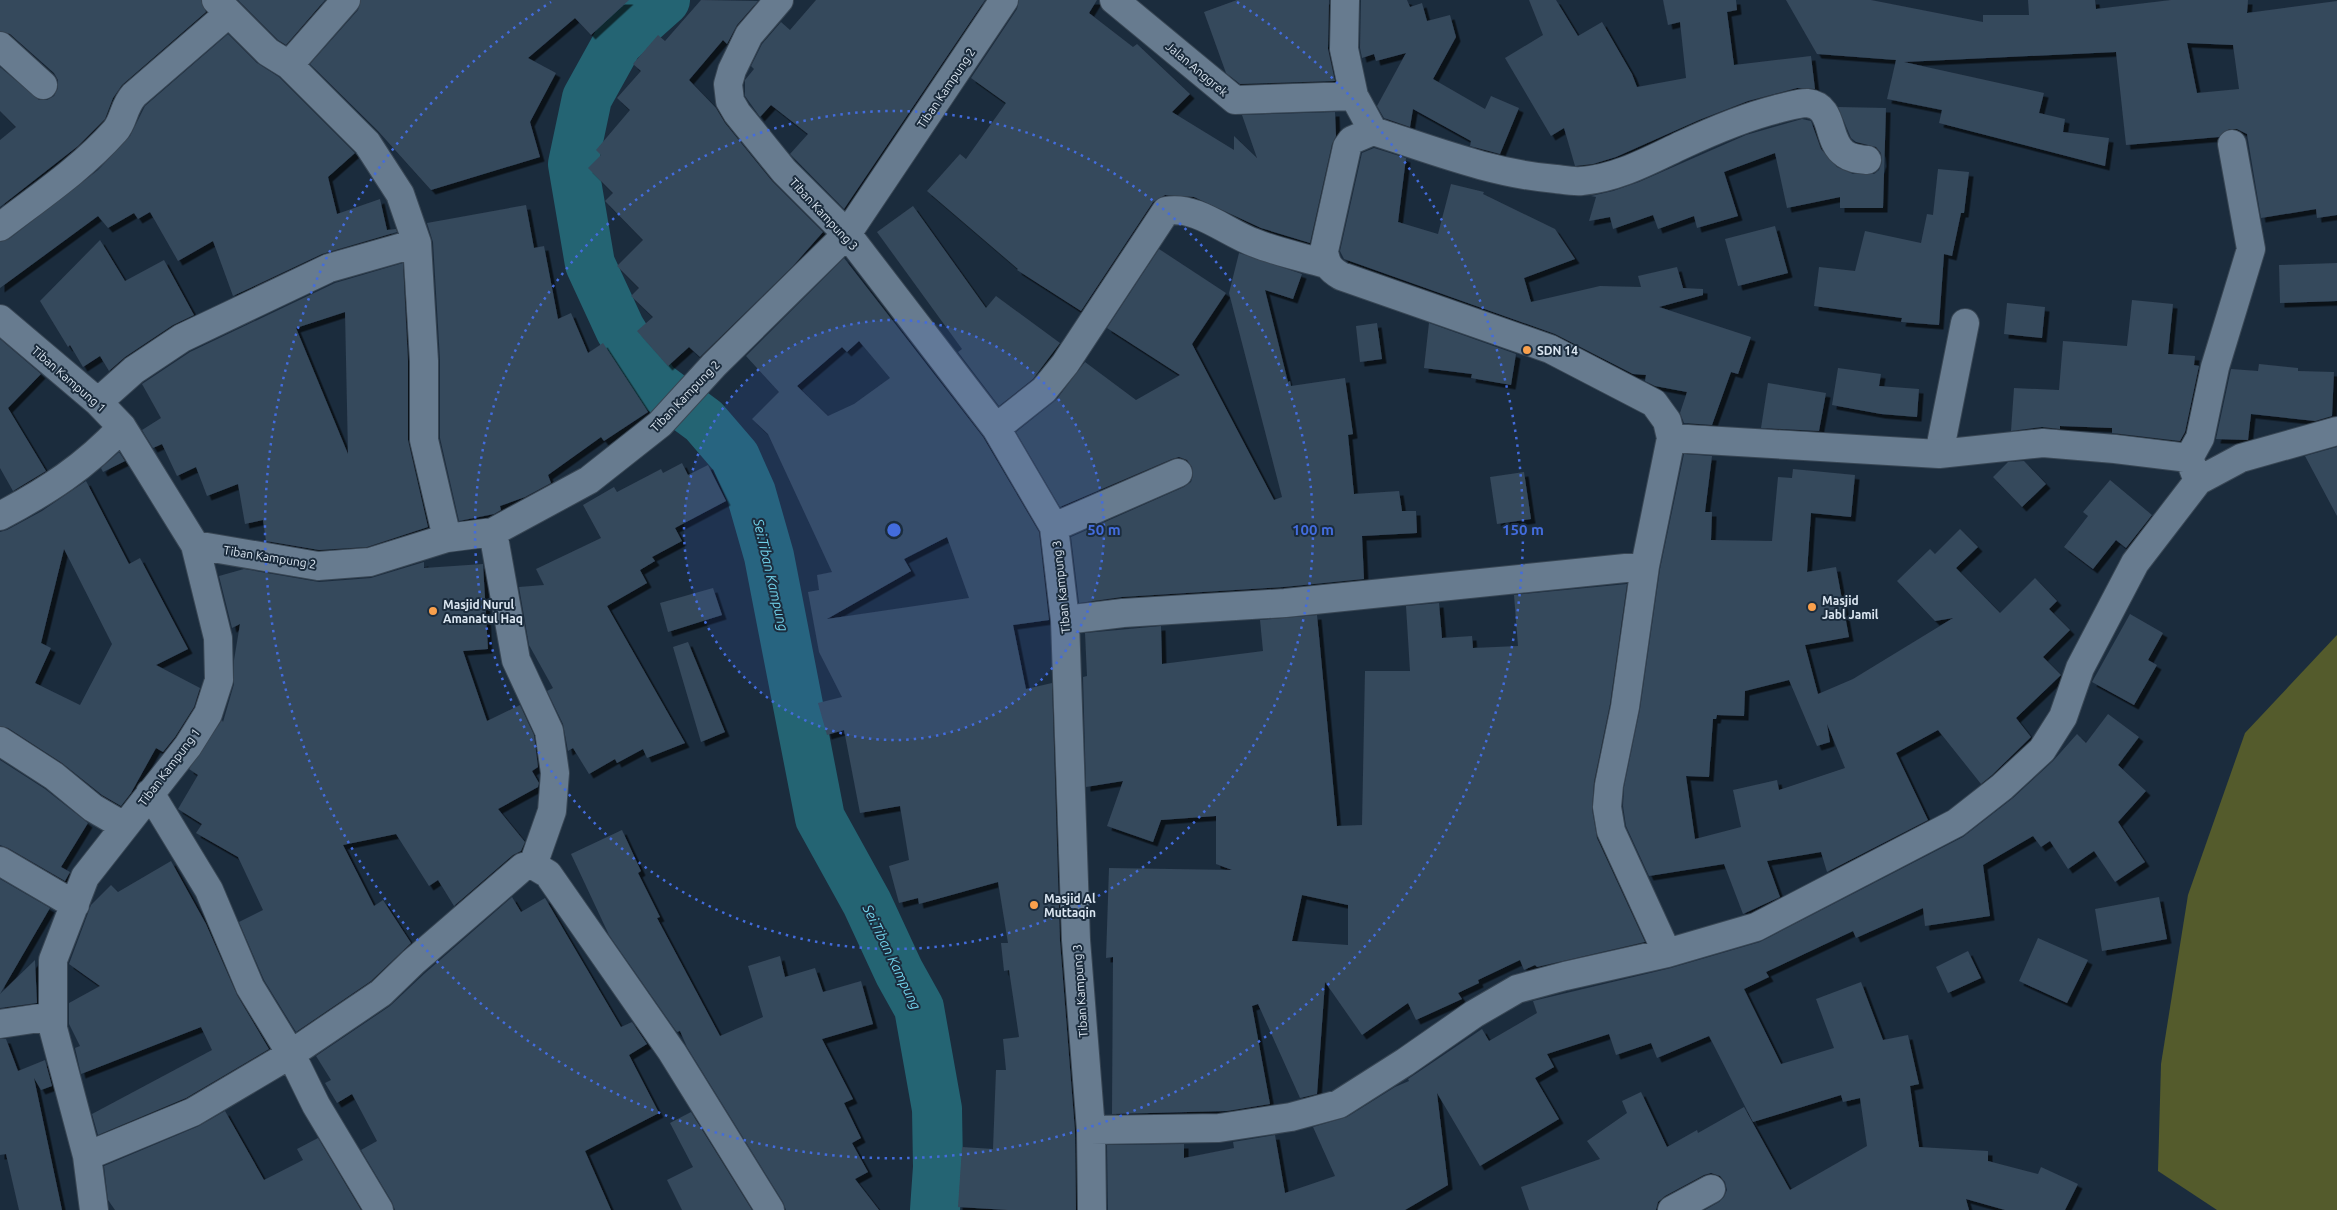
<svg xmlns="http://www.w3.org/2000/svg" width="2337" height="1210" viewBox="0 0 2337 1210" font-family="Ubuntu,sans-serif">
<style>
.forest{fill:#545b2c}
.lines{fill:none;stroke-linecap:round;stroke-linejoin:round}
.river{stroke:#246473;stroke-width:50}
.building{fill:#36485b;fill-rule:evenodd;filter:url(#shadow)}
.minor-casing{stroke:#384654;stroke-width:30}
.minor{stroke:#677b8f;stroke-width:28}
.ring{fill:none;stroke:#436cdd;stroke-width:2.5;stroke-dasharray:2.5 5}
.poi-dot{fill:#f9a04c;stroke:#1b2c3d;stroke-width:2}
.labels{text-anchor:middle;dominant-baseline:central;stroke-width:4;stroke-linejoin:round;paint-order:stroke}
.street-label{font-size:12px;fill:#dbe6f1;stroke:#1b2c3d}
.poi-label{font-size:12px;font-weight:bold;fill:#dbe6f1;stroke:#1b2c3d;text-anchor:start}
.water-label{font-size:14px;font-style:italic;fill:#70d1ea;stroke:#1b2c3d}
.centre{fill:#436cdd;stroke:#1b2c3d;stroke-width:2.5}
.ring-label{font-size:15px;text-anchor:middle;font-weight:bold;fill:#436cdd;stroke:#1b2c3d;stroke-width:4;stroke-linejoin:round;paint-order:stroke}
</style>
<defs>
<filter id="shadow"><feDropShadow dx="4.5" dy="4.5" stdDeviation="0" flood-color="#0009"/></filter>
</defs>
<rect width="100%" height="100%" fill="#1b2c3d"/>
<path class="forest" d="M2337,635v575h-120l-59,-39 3,-107 27,-169 57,-162z"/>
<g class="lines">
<path class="river" d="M665,0l-47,42 -31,56 -14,66 17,100 30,65 34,55 50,37 31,36 16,36 18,63 51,262 47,85 32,69 20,36 18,101 1,58 -3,43"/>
</g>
<path class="building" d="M0,0h201l5,12 -84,73 -9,13 -8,21 -27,27 -78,61v-67l16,-13 -16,-16v-44l39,33h8l7,-4 4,-8v-8l-4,-7 -44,-39 -10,-3z
M238,0h87l-39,45 -8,-5z
M361,0h268l-38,35 -16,-17 -47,40 28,15 -26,49 10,35 -109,33 -53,-59 -68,-67 48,-54z
M701,0l57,1 -21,24 -10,19 -4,-4 -34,40 27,28 9,15 47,58 51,51 -30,34 -93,91 -11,-10 -21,19 -31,-35 16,-14 -22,-21 8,-8 -22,-22 26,-26 -38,-39 8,-8 -25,-25 13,-13 -5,-5 34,-40 -13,-12 24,-27 -8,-7 25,-29 7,6z
M816,0h169l-141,209 -54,-55 18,-20 -37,-29 -11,12 -15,-21v-16l9,-11 -3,-3 11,-22 19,-22 9,8z
M1019,0h78l-8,13 44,34 4,-3 53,50 -18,18 62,38v-14l23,22 -15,-43 93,-3 1,24 -4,8 -22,99 -49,-15 -67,-31 -29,-2 -12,7 -72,109 -64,-41 1,-1 -91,-78 33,-37 6,5 40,-56 -35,-25 46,-69z
M1237,0h92l-1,49 7,32 -95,3 -14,-11 -22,-61z
M1361,0h46l3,7 12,-4 5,18 23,-6 6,22 -23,42 52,30 6,-13 28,12 -19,46 -30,-8 1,-5 -58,-32 -3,18 -26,-9 -7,-12 29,-53 -30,8 -2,-7 -12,4 -2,-10z
M1529,0h27l22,36 24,-14 30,52 5,13 49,-9 -6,-56 -12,3 -5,-25h73l1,10 -10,2 7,53 77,-9 4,33 -18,-1 -49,13 -49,19 -83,37 -23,7 -18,2 -11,-38 -13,8 -46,-78 38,-23z
M1786,0h85l112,22v-7h46l-1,-15h67l1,9 75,-9h77l-1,13 90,-12v214l-20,3 -1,-9 -55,9 -14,-84 -10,-5h-8l-10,8 -93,8 -10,-93 -212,10 140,31 -5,20 26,6 -2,13 46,6 -4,28 -166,-43 3,-13 -55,-11 9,-39 -79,-6zM2187,43l46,2 6,44 -42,4z
M228,34l29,29 22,14 76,76 -27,24 9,37 43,-15 7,31 9,-1 1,3 -75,22 -89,42 -20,-55 -35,20 -28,-49 -12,7 -4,-6 -26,15 -10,-12 -98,72v-46l9,-3 89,-69 32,-34 15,-30z
M1838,107l48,1 -3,100h-43v-11l-53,11 -12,-55 -51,19 14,44 -41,12 -3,-12 -36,13 -5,-14 -40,14 -3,-12 -21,4 7,-24 -5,-1 22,-5 26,-9 107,-47 56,-16 9,2 10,28 16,18 16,7h21l5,-4 3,-8 -1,-9 -5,-6 -20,-5 -5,-4z
M1374,148l32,10 -8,64 40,12 13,-50 33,8 -1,2 72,35 20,30 -51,19 7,24 69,-16 41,1 -3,-11 39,-9 6,21 20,1v6l-44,12 92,30 -13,37 -7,-2 -19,53 -28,-2 -4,-10 7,-21 -32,-6 -10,-5 1,-6 -13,-1 -78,-40 -211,-75 -4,-8 22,-98z
M1938,169l31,3 -5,41h-3l-9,43 -8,-2 -5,71 -38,-3 1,-4 -88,-12 5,-39 36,4 10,-40 56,12 6,-29 6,1z
M526,205l8,43 10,-2 14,73 13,-6 17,40 15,-10 45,69 -44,29 -3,-4 -53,38 3,8 -26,14 -25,9 1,4 -7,4 -35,7 -19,-83v-78l-7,-118 -6,-19z
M913,206l73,102 10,-12 64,47 -27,36 -34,27 -41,-54 4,-3 -85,-117z
M1775,226l13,47 -50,13 -13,-47z
M100,240l25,41 39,-21 30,55 -21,10 -48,32 -16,14 -9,-15 -17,11 -13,-22 -2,2 -28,-46z
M1159,249l67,44 -34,51 82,156 8,-3 -53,-204 10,-40 63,21 -9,25 -28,-9 23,92 2,-1 1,5 54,-8 8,56 -5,1 6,59 45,-3 3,20h14l1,22 -55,3 2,43 -80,8 -162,10 -43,6 -8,-66 113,-50 7,-5 2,-7 -1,-8 -5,-7 -8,-3 -7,2 -112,48 -44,-75 40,-32 29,-38 51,38 44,-25 -73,-47z
M844,258l139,179 56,95 10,88 -36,5 13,64 26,-6 8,258 15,190 1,79h-68l-50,-3 4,-60 31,2 3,-79h10l-3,-31 16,-2 -10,-67 -5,1 -3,-28h7l-10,-61 -79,22 -1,-6 -19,5 -10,-37 20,-6 -9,-54 -40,7 -16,-83 -17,5 -9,-32 24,-6 -23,-45 -11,-60 11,-2 -2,-15 15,-3 -64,-138 -16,-15 27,-27 -33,-36zM859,341l31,37 -36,26 -26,12 -31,-30 45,-39 5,5zM947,537l22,61 -142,21 84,-48 -7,-12z
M403,263l5,98v79l20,87 -61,20 -48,3 -53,-9 -3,-21 -18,4 -7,-40 -31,12 -11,-29 -19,9 -15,-32 -9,4 -11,-18 19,-12 -19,-34 48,-32 145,-69zM345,312l3,142 -52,-126z
M2337,263v38l-57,2 -1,-38z
M2132,300l41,4 -5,50 27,2 -1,9 5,1 -14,66 -5,9 -68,-8v-5l-52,-2v3l-18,-2 -31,4 3,-43 45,2 4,-49 64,5z
M2007,303l38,4 -3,31 -38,-4z
M1377,323l5,36 -22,3 -4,-36z
M1429,323l87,31 -5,31 -40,-7 1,-4 -48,-6z
M0,339l41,35 -33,34 38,63 -33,20 -13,-23z
M2259,364l39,4v3l36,1 -2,44 -17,5 -64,-7 -3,26 -32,-1 15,-70 27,2z
M1838,368l43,6 -2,12 40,3 -2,28 -36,-3 -49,-9z
M1768,383l58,10 -7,38 -58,-3z
M2337,447v69l-32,-60z
M119,452l6,9 -22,11 -2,-4z
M1684,454l28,2 -7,56h7l-1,28 61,1 6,-64 14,1 1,-9 62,6 -4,42 -40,-4 -4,59 29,-5 13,70 -44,8 13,49 35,-15 100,-61 -18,3 -38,-40 33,-32 5,5 25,-25 18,18 -22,21 44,45 35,-35 22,23 -8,8 21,21 -27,27 18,18 -45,43 15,19 -39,38 -11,9 -43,-54 -42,23 32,67 -101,52 -6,-20 -54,9 13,36 -37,17 -19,-50 -75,12 -23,-50 -3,-20 1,-19 16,-78 20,-140zM1789,680l28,66 13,-4 -3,-18 18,44 -66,22 -2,-10 -44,10 8,37 -46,12 -9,-63 23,1 4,-58h3l1,-4 27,1 1,-25z
M2024,461l22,23 -24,23 -29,-30 15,-15z
M682,463l6,12 20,-10 18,36 -51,27 7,13 -30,16 3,4 -15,9 7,13 -40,23 78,137 -38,15 -4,-9 -26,14 -2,-4 -26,15 -16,-26 -5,3 -5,-27 -16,-33 6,-3 -24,-43 -10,-58 25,-2 -8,-16 65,-31 -18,-33 31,-18 3,5 44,-23 2,4z
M1524,472l7,47 -34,5 -7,-47z
M2110,480l42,35 -26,33 -10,-8 -23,29 -29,-22 24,-31 -5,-4z
M86,481l43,83 11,-6 48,91 -32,16 44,23 -6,19 -19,30 -12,15 -7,-4 -25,45 -10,13 -19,-11 -40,-32 -54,-35 -8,-2v-194l7,-2 35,-19zM64,549l48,95 -32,61 -45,-22 16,-35 -10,-5z
M424,562v6l59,-4 5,85 -25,2 24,70 33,-16 14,30 4,32 -6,4 7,12 -1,4 -40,22 27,33 -4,9 -8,4 -59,51 -16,-26 -9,6 -33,-52 -53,11 31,61 9,-6 28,43 -40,38 -75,51 -32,-52 -25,-58 24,-12 -25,-53 -42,-24 6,-9 -24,-15 20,-34 -9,-6 33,-49 1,2 11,-38v-24l6,-36 -8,4 -13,-52 25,-7 75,13 52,-4z
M1627,584l-17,120 -16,78 -2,27 5,29 48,104 -108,25 -2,-2 -11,5 -4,-10 -42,20 1,3 -21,10 4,6 -46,21 -8,-17 -46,32 -37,-53 -8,112 -17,4 -42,-94 -6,2 18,98 -43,7 -115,3 1,-157 -7,1 3,-90 123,2 -16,-6v-48l-55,4 -8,22 -46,-16 16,-45 -37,6 -3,-110 4,-1 -2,-43 76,-7 1,38 101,-13 -3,-31 57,-5 20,211 25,-1 3,-154h45l-4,-65 33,-3 3,35 30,-2 1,12 45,-2 -4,-51zM1302,895l46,10v40l-56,-4z
M713,588l9,27 -54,17 -8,-29z
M2130,614l33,19 -15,27 9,5 -23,40 -42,-23z
M688,642l37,90 -24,10 -28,-95z
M2108,714l31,23 -21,28 28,26 -28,31 27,40 -30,20 -21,-31 -26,18 -18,-28 -9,6 -8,-11 -50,29 7,51 -65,10 -2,-18 -67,30 -3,-7 -87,41 3,5 -25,12 37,75 53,-16 -18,-49 45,-17 22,58 25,-5 11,49 -9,2 9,61 69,4v10l50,13 3,-7 37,17 -13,26h-60l-39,-11 3,11h-264l14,-8 5,-5 3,-7 -2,-8 -5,-6 -9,-3 -7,2 -39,21 -7,6 -2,8h-127l-8,-23 79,-28 -13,-18 40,-28 -5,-12 19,-9 26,55 30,-17 1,3 46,-26 46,83 77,-44 -7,-48 -17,4 -2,-7 -88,27 -44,-86 -52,22 -6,-15 -35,12 -7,-21 -62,20 7,13 -19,11 24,41 -79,47 -43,-73 11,92 -43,25h-297l-1,-65 77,-1v14l50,-10 -1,-6 42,-7 10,58 50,-17 -22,-49 34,-10 48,-30 14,-6 -1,-2 74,-50 7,12 48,-28 -4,-12 138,-33 89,-26 203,-105 50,-39 40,-37 24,-27 9,9z
M0,760l45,29 43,34 -27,44 9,5 -5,9 -57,-33 -8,-3z
M622,830l19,41 -3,2 22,44 -3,1 63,118 43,-19 -15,-51 32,-10 5,21 30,-9 8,24 38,-11 12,43 -51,15 31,60 -9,4 17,35 -9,5 16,29 -13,7 24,31h-93l-3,-8 -96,-155 -7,-16 -3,1 -3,-4 -65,-93 -38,-81z
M171,861l35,63 31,71 32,54 -83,49 -88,37 -6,-21 120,-64 -11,-23 -120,47 -6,-26 5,-2 -11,-22v-21l31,-17 -31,-22 22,-59 20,-20 7,7z
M0,879l50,29 -50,86 35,-34 2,43 -37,5z
M512,897l9,15 24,-14 76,129 11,-5 15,22 -18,11 30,58 -74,38 26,59h-216l-3,-8 -31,-52 16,-9 -25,-47 -15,9 -12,-20 6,-3 -15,-24 74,-50 34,-32z
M2159,897l8,42 -65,12 -7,-42z
M2038,938l50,22 -21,43 -48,-22z
M1968,951l13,27 -33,15 -12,-26z
M0,1039h6l12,32 27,-11 7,26 -11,4 -7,-12 28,132h-43l-13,-56 -6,1z
M225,1111l39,69 39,-20 -6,-11 21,-11 43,72h-246l-7,-10 -4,-34 95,-40z
M691,1112l61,98h-70l-15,-30 26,-13 -23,-44z"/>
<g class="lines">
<g class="minor-casing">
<path id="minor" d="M216,0l52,52 21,13 78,78 33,51 17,49 7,118v79l23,98
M779,0l-30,35 -17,35 -4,14 2,17 7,12 47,58 63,63 149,194 58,99 11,93 11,320 15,190 1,80
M1114,0l121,100 119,-4
M1345,0l-1,49 10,47 19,35c60,19 120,43 183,48 8,1 18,3 26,2 36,-3 68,-21 100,-36 30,-14 63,-28 95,-36 9,-2 21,-6 30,-6 29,3 18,38 38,51 7,5 14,5 22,6
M0,46l43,39
M289,65l57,-65
M1373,131l-21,9 -5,7 -23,104c2,13 5,18 17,25l209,73 104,54 13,18 4,17 -26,128 -20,141 -16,78 -2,22 4,24 56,122
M0,227c39,-30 81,-58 115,-96 9,-10 8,-24 19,-36l95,-82
M0,319l98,83 24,25 73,118 23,93 1,42 -11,34 -20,32 -103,131 -32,83v68l34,128 7,54
M98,402l36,-32 48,-32 147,-70 88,-25
M996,428l48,-38 21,-26 101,-153c30,-6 61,22 89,32 22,9 47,14 71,21
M1671,438l268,16 104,-11 72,6 74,9 9,23
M1939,454l26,-131
M2189,458l11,-20 15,-71 36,-118 -19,-105
M0,516c47,-25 85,-49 122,-89
M1054,527l124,-54
M493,532l23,128 33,71 6,42 -3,38 -19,54
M195,545l123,21 52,-4 77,-24 46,-6 96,-52 71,-56 54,-59 133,-131 157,-234
M1065,620l58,-7 162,-10 360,-37
M0,741l54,35 39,32 31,18
M150,793l59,97 41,97 41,67 25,51 63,105
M0,861l75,44
M0,1024l53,-8
M1091,1130l128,-2 72,-11 48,-13 66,-42 69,-48 43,-25 48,-13 102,-23 89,-26 200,-104 46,-36 40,-37 21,-33 17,-49 55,-105 63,-82 43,-23 96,-27
M87,1156l106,-44 98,-58 90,-61 32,-31 110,-95 10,-2 15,9 124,178 98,158
M1672,1210l39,-21"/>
</g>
<use href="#minor" class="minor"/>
</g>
<circle cx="894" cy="530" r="210" fill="#436cdd" fill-opacity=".12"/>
<g class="ring">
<circle cx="894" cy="530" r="210"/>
<circle cx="894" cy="530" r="419"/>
<path d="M1237 2A629 629 0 1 1 551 2"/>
</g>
<g class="poi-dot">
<circle cx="1527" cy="350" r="5"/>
<circle cx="1812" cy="607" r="5"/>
<circle cx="433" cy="611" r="5"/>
<circle cx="1034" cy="905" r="5"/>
</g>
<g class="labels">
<g class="street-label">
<text transform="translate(1197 69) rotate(40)">Jalan Anggrek</text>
<text transform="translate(946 88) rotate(-56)">Tiban Kampung 2</text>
<text transform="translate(824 214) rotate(47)">Tiban Kampung 3</text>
<text transform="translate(69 379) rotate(41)">Tiban Kampung 1</text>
<text transform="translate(685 396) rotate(-46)">Tiban Kampung 2</text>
<text transform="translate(270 557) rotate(9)">Tiban Kampung 2</text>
<text transform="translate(1061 587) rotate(-96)">Tiban Kampung 3</text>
<text transform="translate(169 767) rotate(-53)">Tiban Kampung 1</text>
<text transform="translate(1080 991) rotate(-94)">Tiban Kampung 3</text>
</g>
<g class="poi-label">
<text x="1537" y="350">SDN 14</text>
<text x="1822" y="600">Masjid<tspan x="1822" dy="14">Jabl Jamil</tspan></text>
<text x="443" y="604">Masjid Nurul<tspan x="443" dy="14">Amanatul Haq</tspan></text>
<text x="1044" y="898">Masjid Al<tspan x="1044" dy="14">Muttaqin</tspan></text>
</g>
<g class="water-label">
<text transform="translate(771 575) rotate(77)">Sei.Tiban Kampung</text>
<text transform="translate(892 957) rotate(64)">Sei.Tiban Kampung</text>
</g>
</g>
<circle cx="894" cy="530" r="8" class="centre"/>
<g class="ring-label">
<text x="1104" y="535">50 m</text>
<text x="1313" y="535">100 m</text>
<text x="1523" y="535">150 m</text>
</g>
</svg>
